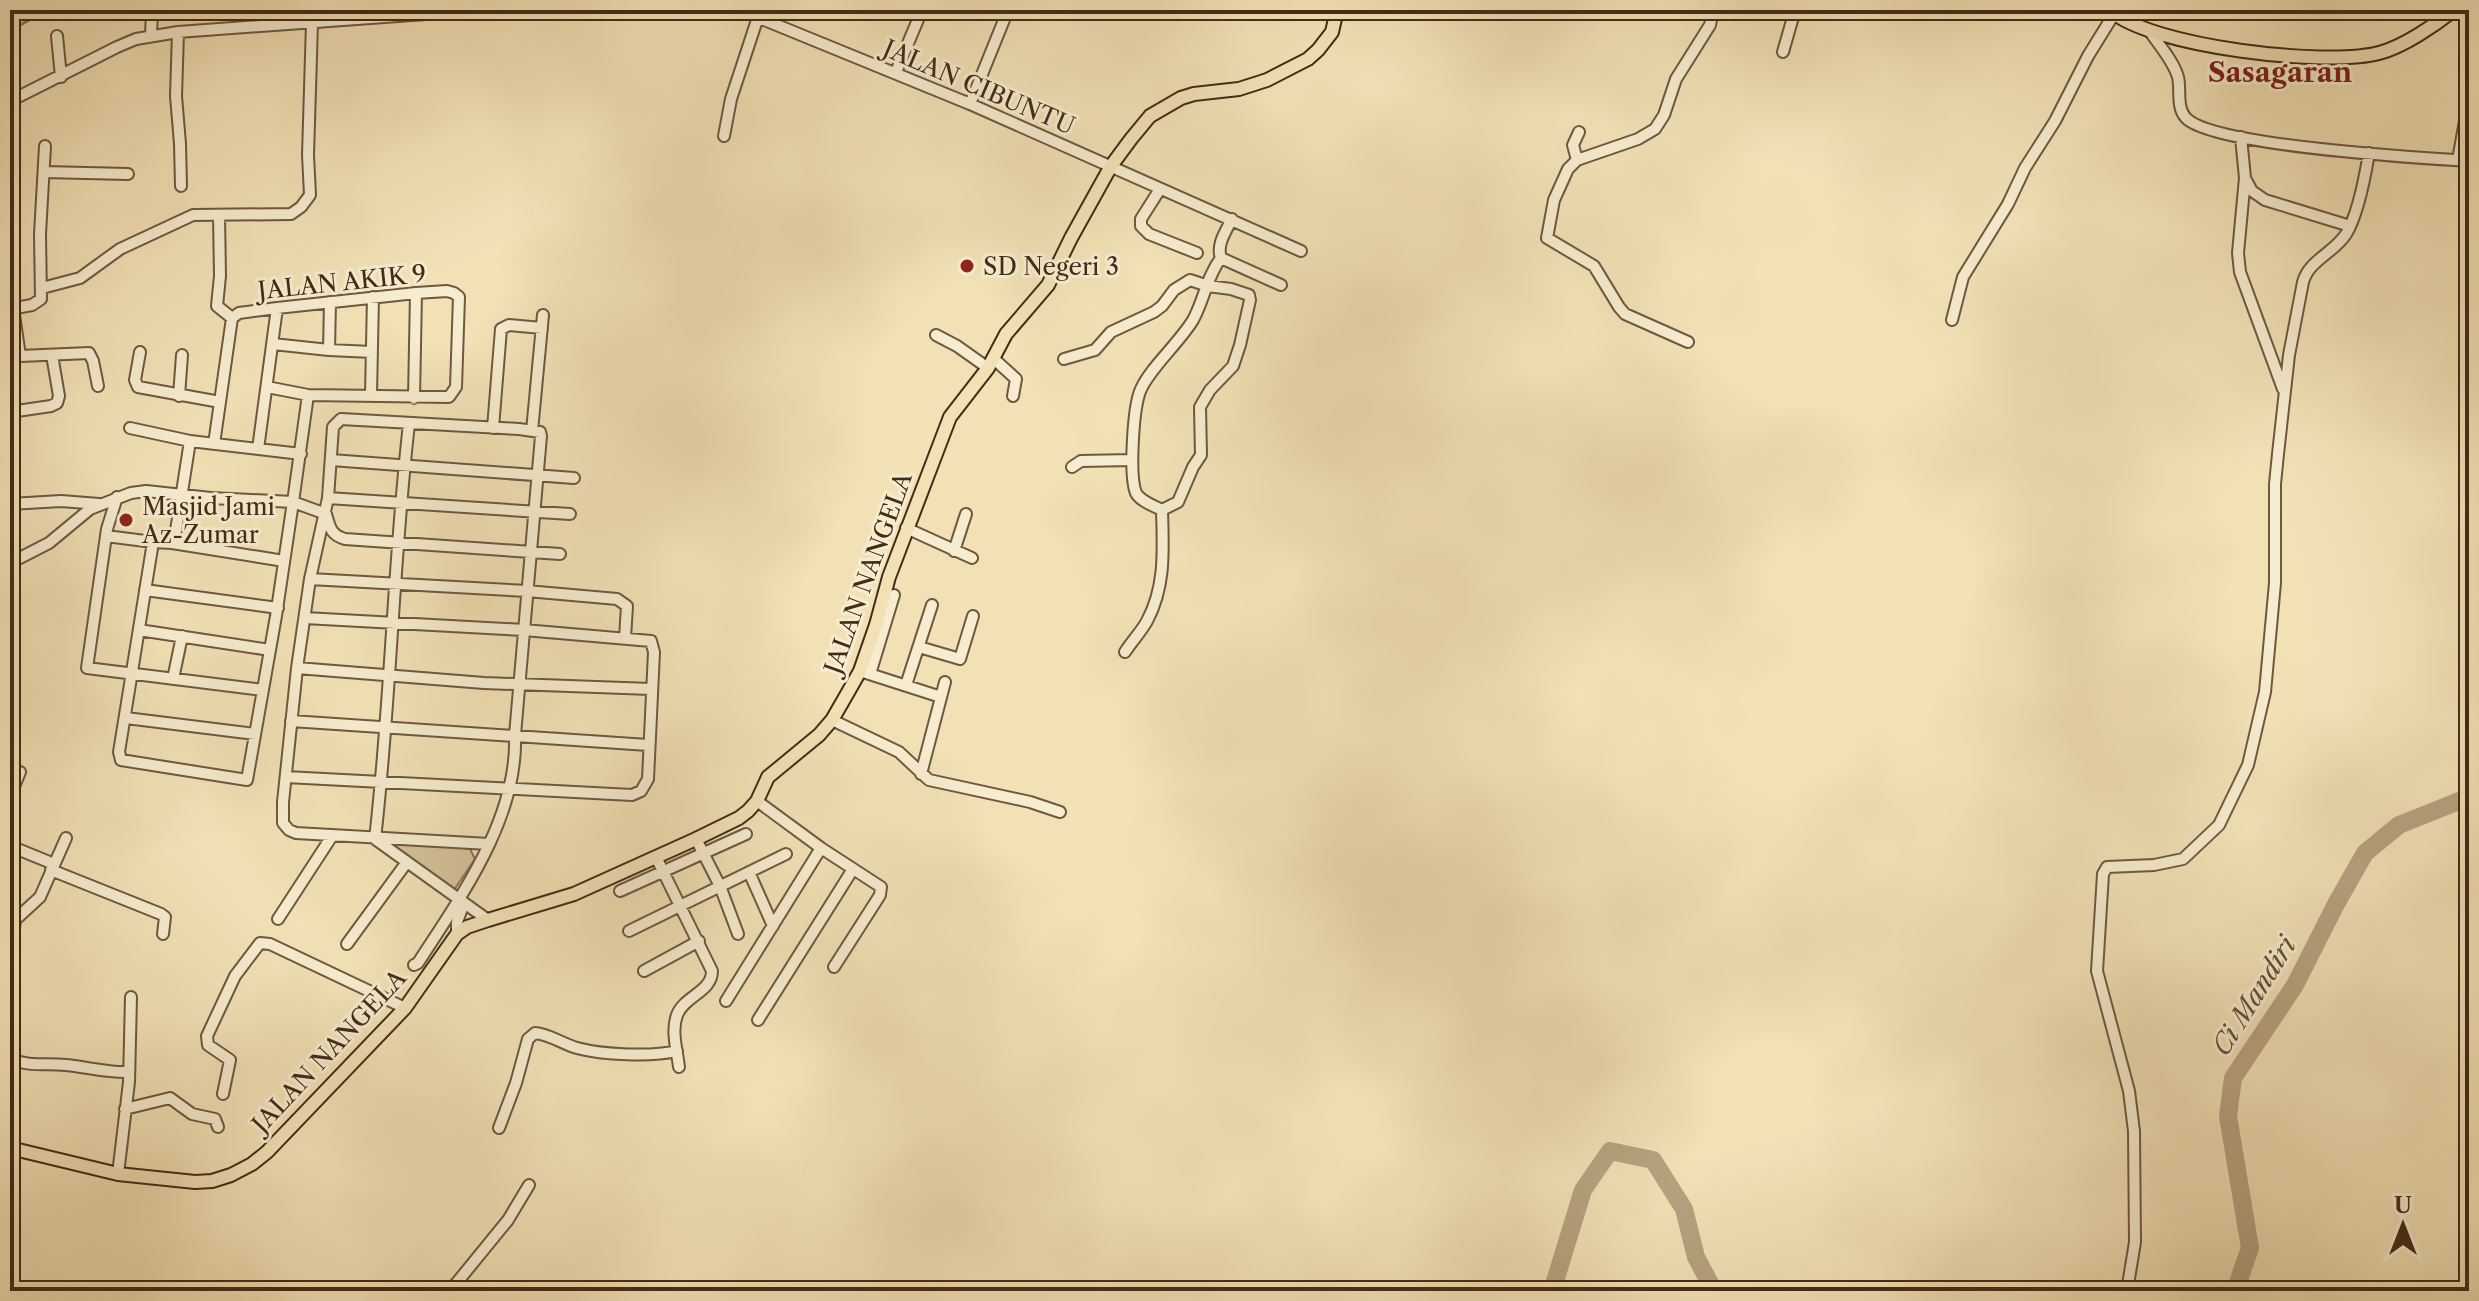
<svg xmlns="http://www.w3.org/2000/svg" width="2479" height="1301" viewBox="0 0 2479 1301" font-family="'Libre Caslon Text',serif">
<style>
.green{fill:#d4c29a;stroke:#8c7659;stroke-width:2}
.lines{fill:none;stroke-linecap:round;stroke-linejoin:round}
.stream{stroke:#887356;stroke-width:3}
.river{stroke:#b6a380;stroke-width:18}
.minor-casing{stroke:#6f583f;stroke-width:14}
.major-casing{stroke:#442a18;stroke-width:16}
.minor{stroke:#f6eccf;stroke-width:10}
.major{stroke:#f1e1b5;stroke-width:12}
.poi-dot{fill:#8f2418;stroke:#f6eccf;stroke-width:3}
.labels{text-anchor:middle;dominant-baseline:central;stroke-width:6;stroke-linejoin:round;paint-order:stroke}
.street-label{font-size:24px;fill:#442a18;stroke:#f6eccf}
.poi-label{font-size:24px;fill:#442a18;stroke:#f6eccf;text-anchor:start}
.water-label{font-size:26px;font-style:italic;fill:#664e37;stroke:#f6eccf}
.quarter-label{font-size:28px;font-weight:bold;fill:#7a1f14;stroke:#f6eccf}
</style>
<rect width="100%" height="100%" fill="#f1e1b5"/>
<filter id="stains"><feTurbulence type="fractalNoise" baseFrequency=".0025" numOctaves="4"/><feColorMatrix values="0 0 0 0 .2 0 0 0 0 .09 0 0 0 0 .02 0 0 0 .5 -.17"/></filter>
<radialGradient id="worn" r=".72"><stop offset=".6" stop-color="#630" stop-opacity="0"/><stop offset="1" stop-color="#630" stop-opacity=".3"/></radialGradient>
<path class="green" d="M391,842l78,5 6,12 -21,31 -66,-45z"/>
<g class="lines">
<path class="stream" d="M10,33c14,-13 33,-20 53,-23"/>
<path class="river" d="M1552,1291l31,-101 27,-39 43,9 31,49 12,48 18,34
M2235,1291l15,-43 -22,-132 5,-38 62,-93 41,-81 29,-51 34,-28 60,-24 10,-2"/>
<g class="minor-casing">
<path id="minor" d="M740,10l230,94 331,147
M2149,30c9,14 24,30 29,47 3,12 -2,31 8,41 27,28 236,40 283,43
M178,32l-2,64 4,48 1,42
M57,36l4,41
M151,36l1,-26
M1783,52l12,-42
M896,72l26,-62
M10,101l107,-54 19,-8 42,-7 303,-22
M970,104l38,-94
M724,136l7,-37 27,-82
M2241,137l4,41 7,13 13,9 85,26
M1577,160l-4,-15 6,-13
M2458,160l11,-62
M44,172l84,2
M2245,178l-7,75 2,19 43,117
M1160,189l-19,30v7l8,8 48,19
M219,215l1,61 -3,30 15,12
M1232,219c-6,12 -16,26 -11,39l60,27
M42,288l38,-10 40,-29 73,-34 98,-1 10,-7 9,-12 -2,-40 4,-132
M13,308l7,48 69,-3 4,8 5,25
M10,309l22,-4 9,-6 -1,-65 5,-88
M232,318l7,-5 38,-5 139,-15 31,-2 7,2 5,4 -3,90 -7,10 -141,-2 -41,-8
M1952,320l11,-43 45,-73 17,-36 30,-47 33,-65 26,-42
M936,335l21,11 31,22
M1688,342l-63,-28 -6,-7 -25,-41 -47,-28 7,-38 14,-31 9,-9 61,-21 17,-10 9,-14 12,-36 34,-54 3,-15
M273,344l56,6 43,2
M329,350l1,-48
M140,352l-5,28 3,7 82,15
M994,359l22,20 -3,17
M1064,359l31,-9 16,-18 43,-20 8,-6 12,-16 16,-10 18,6 23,3 18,6 1,5 -10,45 -7,21 -23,24 -10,17 1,48 -8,12 -15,35 -16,8c-8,-4 -22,-9 -26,-17 -7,-17 -3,-87 5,-104 10,-22 38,-46 52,-69 11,-20 14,-44 28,-62
M371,395l2,-98
M179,396l3,-41
M414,398l2,-105
M10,412l41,-6 6,-3 2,-7 -7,-41
M409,424c-16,138 -18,277 -34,415l113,81
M130,428l60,13
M493,428l8,-99 8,-4 33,3
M532,431l11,-116
M214,444l18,-126
M258,449l19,-141
M301,454l-111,-13 -15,96 -3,6 -19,-1 -34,210 2,8 126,20 29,-164 17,-114 33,12c4,14 5,21 19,25l215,15
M331,460l243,18
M1072,467l9,-6 51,-1
M117,497l-10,32 -20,139 176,22
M328,498l242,16
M10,504l51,-3 38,3
M906,528l66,30
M106,536l47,6
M172,543l112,18
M954,551l12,-37
M10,563l39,-20 41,-34 41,-16 15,-2 65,7 82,4 15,-107
M310,579l217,12 90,8 10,7 -2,32
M145,590l133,18
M139,630l131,20
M919,647l41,12 13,-43
M1125,652c7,-11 16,-20 22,-31 19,-35 16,-73 15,-111
M297,668l187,15 167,6
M860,671l81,26
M870,674l24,-79
M173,679l9,-43
M906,685l26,-80
M126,718l129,16
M832,720l67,32 30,28 101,22 30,10
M291,721l357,24
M921,774l24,-92
M286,777l346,18 9,-4 7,-12 6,-127 -3,-11 -127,-11 -219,-12
M10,796l10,-24
M757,801l64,47 60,39 -1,8 -46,72
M696,839l24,47 18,48
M10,846l44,18
M656,857l56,114c0,21 -28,25 -35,44 -6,16 0,35 2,52
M51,870l110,44 4,3 -2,17
M749,872l24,54
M620,891l126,-57
M278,919l54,-83
M629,931l157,-77
M457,934v-12l7,-19
M347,944l60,-82
M10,965l5,-45 25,-23 26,-59
M414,965l4,-2c43,-67 100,-144 97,-228l26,-299 -1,-4 -21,-3 -178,-10 -8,8 -5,71 -18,81 -13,89 -14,134v21l6,7 7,3 193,11
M644,971l55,-30
M726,1001l95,-153
M758,1020l95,-151
M10,1059c21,8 35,4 56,6 22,2 41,8 63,7
M223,1094l7,-34 -22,-15 -1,-9 28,-60 25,-33 10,1 135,64
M125,1109l45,-11 22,16 23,5 3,8
M499,1128l17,-45 12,-44 7,-6c14,1 28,11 42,15 26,7 74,9 100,3
M118,1174l11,-92 2,-85
M450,1291l58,-71 21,-35
M2127,1291l8,-49 -1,-111 -5,-40 -32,-120 6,-97 4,-7 47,-2 29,-6 36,-34 29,-60 17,-73 10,-109v-99l3,-30 11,-99 14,-73c6,-22 31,-29 43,-48 12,-19 19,-57 23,-81"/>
</g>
<g class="major-casing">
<path id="major" d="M2110,10c40,37 217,57 269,43 24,-6 56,-28 75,-43
M10,1148l108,26 77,8 17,-1 19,-6 21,-11 15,-12 138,-144 52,-74 10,-7 21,-7 86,-26 122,-55 43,-21 9,-7 9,-10 11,-24 51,-42 13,-15 15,-26 13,-23 16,-46 13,-48 61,-160 38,-49 18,-34 42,-49 23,-47 40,-72 20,-27 19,-23 31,-18 13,-4 45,-5 28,-9 41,-21 10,-9 14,-18 5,-22"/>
</g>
<use href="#minor" class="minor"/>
<use href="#major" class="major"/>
</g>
<g class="poi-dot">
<circle cx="967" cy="266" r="8"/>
<circle cx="126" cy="520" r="8"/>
</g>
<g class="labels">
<g class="street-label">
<text transform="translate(979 87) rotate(23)">JALAN CIBUNTU</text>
<text transform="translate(342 282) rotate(-6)">JALAN AKIK 9</text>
<text transform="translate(868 573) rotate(-70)">JALAN NANGELA</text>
<text transform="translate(329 1051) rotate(-47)">JALAN NANGELA</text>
</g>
<g class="poi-label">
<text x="983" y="266">SD Negeri 3</text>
<text x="142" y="506">Masjid Jami<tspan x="142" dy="28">Az-Zumar</tspan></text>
</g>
<g class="water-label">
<text transform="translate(2254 996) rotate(-58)">Ci Mandiri</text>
</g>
<g class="quarter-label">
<text x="2280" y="72">Sasagaran</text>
</g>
</g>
<rect width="2479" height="1301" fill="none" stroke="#f1e1b5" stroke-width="40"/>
<rect x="12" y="12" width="2455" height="1277" fill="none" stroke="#442a18" stroke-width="4"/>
<rect x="20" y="20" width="2439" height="1261" fill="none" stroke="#442a18" stroke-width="2"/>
<g transform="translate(2403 1225)" stroke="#f6eccf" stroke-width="6" paint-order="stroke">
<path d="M0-6L14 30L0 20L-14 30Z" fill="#442a18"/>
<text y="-12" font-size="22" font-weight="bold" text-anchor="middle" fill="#442a18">U</text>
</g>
<rect width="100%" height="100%" filter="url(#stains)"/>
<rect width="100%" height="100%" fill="url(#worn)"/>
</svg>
